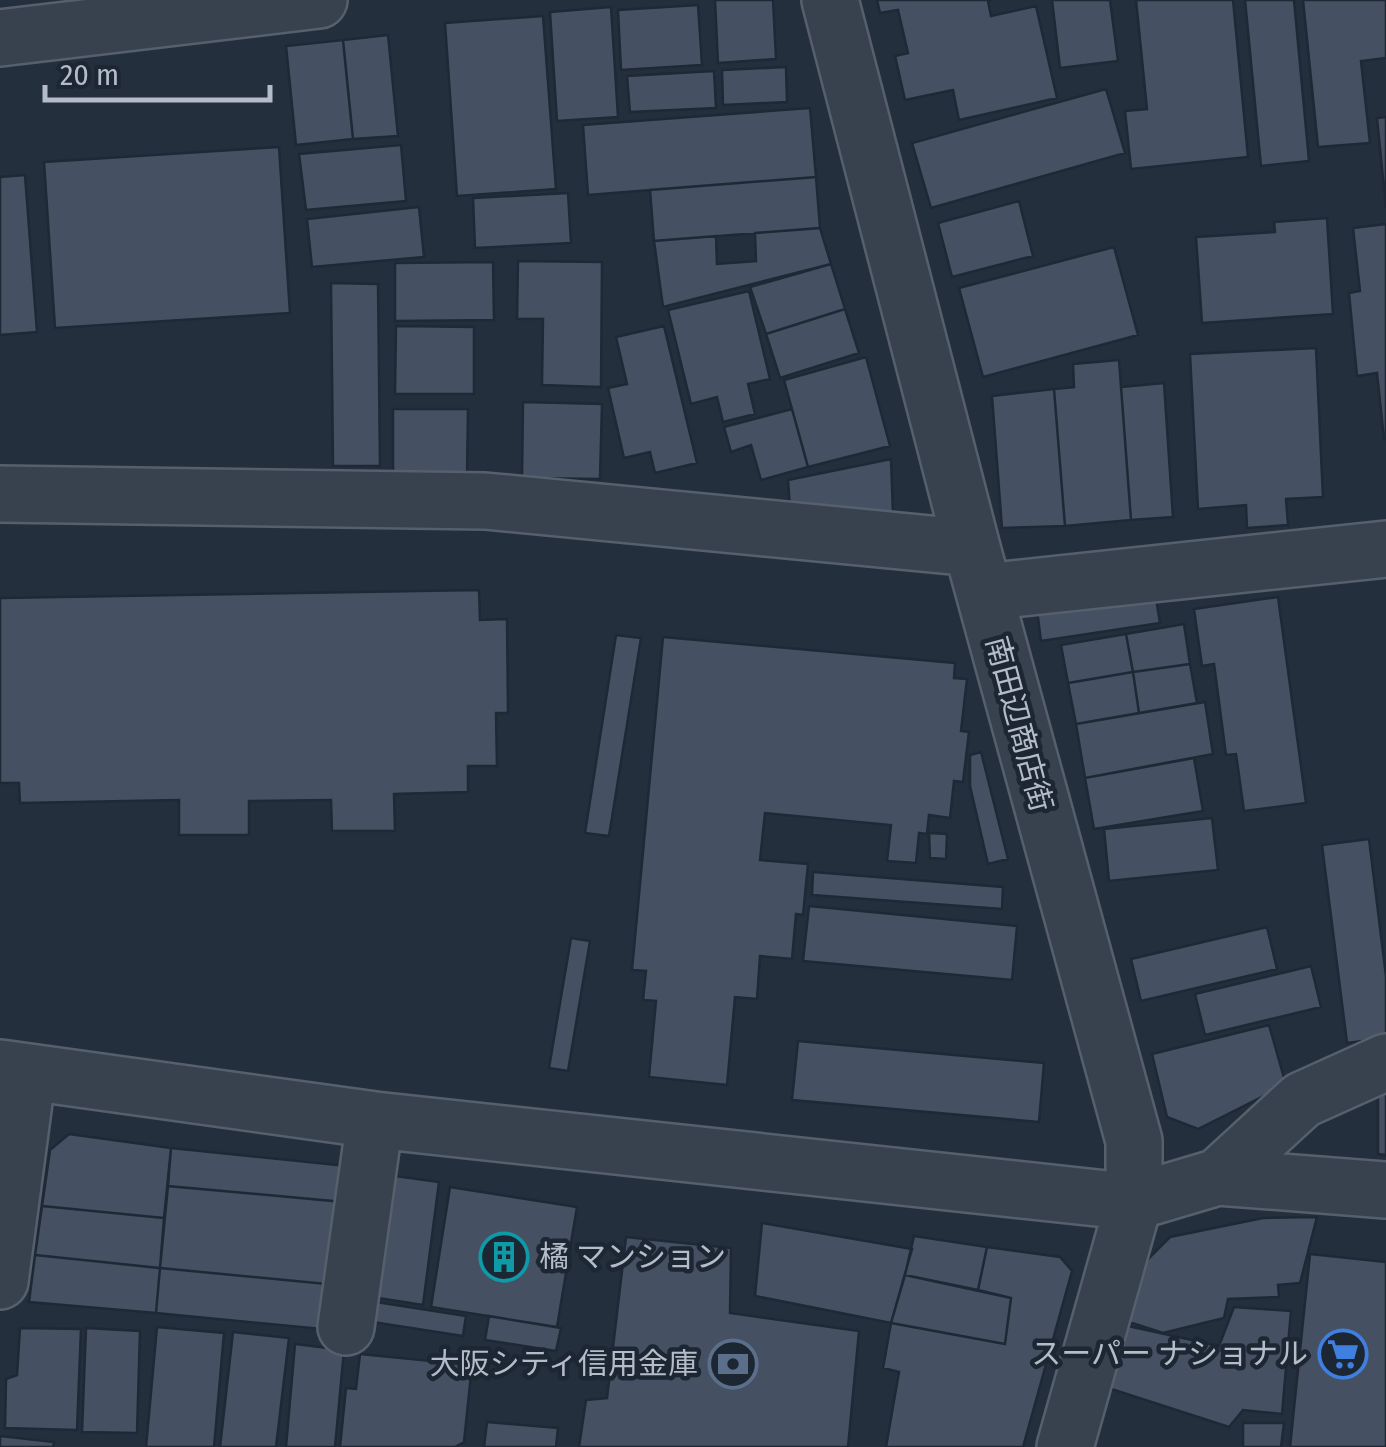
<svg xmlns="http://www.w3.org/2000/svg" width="1386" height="1447" viewBox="0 0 1386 1447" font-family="'Fira Sans Condensed','Noto Sans JP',sans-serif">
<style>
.building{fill:#455162;stroke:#1f2835;stroke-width:2.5}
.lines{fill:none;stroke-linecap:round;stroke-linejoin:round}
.minor-casing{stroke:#565f6c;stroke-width:60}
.minor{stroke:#38414e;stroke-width:55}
.labels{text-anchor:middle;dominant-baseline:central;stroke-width:9;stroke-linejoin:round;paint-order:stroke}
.street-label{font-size:30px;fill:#b4bcc9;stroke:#1d2633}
.poi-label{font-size:30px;fill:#b4bcc9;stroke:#1d2633;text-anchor:end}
</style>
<rect width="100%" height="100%" fill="#242f3e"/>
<path class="building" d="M715,0h58l3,59 -58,4z
M877,0h114l-3,1 3,15 45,-10 21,92 -98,22 -6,-30 -48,10 -10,-44 13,-3 -10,-43 -18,3z
M1052,0h58l8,61 -58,7z
M1136,0h97l15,157 -117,12 -6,-58 22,-2z
M1245,0h49l15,161 -48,5z
M1303,0h83v58l-25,3 9,82 -52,4z
M698,5l4,60 -81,5 -3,-60z
M611,7l7,110 -61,4 -7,-109z
M543,16l13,173 -99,7 -12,-173z
M388,35l10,101 -45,3 -10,-99z
M343,40l10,99 -57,6 -10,-99z
M786,67l1,35 -64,3 -1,-35z
M714,71l2,37 -86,4 -3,-36z
M1106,89l19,64 -194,55 -19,-65z
M810,108l6,69 -228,18 -5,-70z
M1386,117v91l-9,-90z
M401,145l5,56 -100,9 -7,-56z
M279,147l11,166 -235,15 -11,-166z
M25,175l12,157 -37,3v-158z
M816,177l4,51 -166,13 -4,-51z
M568,193l3,50 -96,5 -2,-50z
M1019,201l14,55 -81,21 -14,-54z
M419,207l5,50 -112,10 -5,-48z
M1327,218l6,96 -131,9 -6,-86 79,-5 -1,-10z
M1386,224v215h-2l-7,-66 -20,3 -8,-83 11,-2 -7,-63z
M820,228l11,36 -168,43 -9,-66 62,-5 1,28 39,-3 -1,-28z
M1114,247l24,88 -155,42 -24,-89z
M518,261l84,1 -1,125 -59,-2 1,-66h-26z
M493,262l1,58 -99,1v-58z
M831,264l14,45 -79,25 -16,-47z
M331,283l47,1 2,182h-47z
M749,291l21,88 -22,5 7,30 -32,8 -6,-25 -26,7 -23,-94z
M845,309l14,44 -79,25 -14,-44z
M396,326l78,1v67h-79z
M664,326l33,137 -42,10 -5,-21 -26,6 -16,-70 19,-4 -11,-47z
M1316,348l7,149 -37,2 2,26 -41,3 -1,-23 -48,4 -8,-155z
M866,357l24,89 -82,21 -24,-87z
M1119,360l12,160 -66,6 -11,-137 20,-2 -1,-23z
M1164,383l9,134 -42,3 -10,-133z
M1054,389l11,137 -63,2 -10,-132z
M523,402l79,2 -2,75 -78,-1z
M393,409h75l-1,68h-74z
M792,409l16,58 -47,13 -10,-35 -20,7 -7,-25z
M891,459l2,55 -103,-6 -2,-28z
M479,590l1,30 27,-1 1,94h-12l1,53h-29v26l-74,2 1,37h-63l-1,-31 -82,1v34h-70v-35l-159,3 -1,-20h-19v-185z
M1155,592l5,31 -119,18 -4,-31z
M1278,597l28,206 -62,8 -8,-57 -10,1 -12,-91 -12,2 -8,-57z
M1184,624l6,40 -57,8 -7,-38z
M1126,634l7,38 -65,11 -7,-38z
M616,635l25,3 -32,198 -24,-3z
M663,637l292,26 -1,15 13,1 -6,52 8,1 -6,50 -9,-1 -4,37 -21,-3 -2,19 -8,-1 -3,30 -29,-2 4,-36 -126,-12 -5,47 48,4 -5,51 -7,-1 -4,45 -32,-3 -3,43 -22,-2 -8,88 -78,-8 7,-76 -13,-1 3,-29 -14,-1z
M1190,664l7,39 -58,10 -6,-41z
M1133,672l6,41 -63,11 -8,-41z
M1205,702l8,52 -128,24 -9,-54z
M981,752l27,107 -20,5 -18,-78v-31z
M1194,758l9,53 -109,18 -9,-51z
M1212,818l6,52 -109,11 -5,-52z
M929,833l18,1 -1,25 -16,-1z
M1369,839l17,137v62l-39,5 -25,-198z
M813,872l190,15 -1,22 -190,-14z
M809,906l208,20 -5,54 -209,-19z
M1267,927l10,42 -136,32 -10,-42z
M571,938l19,3 -22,130 -19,-3z
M1311,966l10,41 -116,28 -10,-41z
M1269,1025l17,60 -88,44 -31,-12 -15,-63z
M798,1041l246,22 -5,59 -247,-22z
M1386,1089v66l-8,-1v-62z
M69,1134l102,14 -7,70 -122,-12 8,-56z
M171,1148l176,18 -4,36 -175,-16z
M388,1175l51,7 -16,123 -51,-8z
M168,1186l175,16 -6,83 -177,-17z
M450,1187l127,20 -20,120 -126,-20z
M42,1206l122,12 -4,50 -125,-13z
M1317,1217l-17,66 -22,2 1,12 -51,2 -4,19 -61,15 -34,-11 16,-60 25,-25 93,-19z
M762,1223l150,26 -21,74 -136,-27z
M914,1236l73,11 -9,43 -73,-15z
M626,1237l105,11 -1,65 129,18 -11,116h-269l7,-47 21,-2z
M987,1247l73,10 12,14 -49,176h-137l13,-75 -16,-4 8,-45 114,21 6,-46 -33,-8z
M1310,1254l76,8v185h-96z
M35,1255l125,13 -4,45 -127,-11z
M160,1268l177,17 -5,45 -176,-17z
M905,1275l106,23 -6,46 -114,-21z
M370,1301l96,15 -3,20 -97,-15z
M1234,1307l57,4 -9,103 -39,-4 -14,17 -127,-41 17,-62 100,22z
M489,1316l72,12 -5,23 -71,-11z
M157,1327l67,6 -10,114h-68z
M20,1328l61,1 -4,101 -72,-2 1,-49 11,-4z
M86,1328l54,3 -3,102 -55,-1z
M233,1332l56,6 -13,109h-56z
M295,1344l49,6 -9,97h-49z
M360,1354l112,11 -8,77 -9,5h-115l6,-59 10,1z
M487,1422l71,6 -2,19h-72z
M1243,1423h41l-3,24h-38z
M0,1436l54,6 -1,5h-53z"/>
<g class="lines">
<g class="minor-casing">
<path id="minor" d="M830,0l142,548 162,593v61l-69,245
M0,38l319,-38
M0,494l485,7 487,47
M984,592l402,-43
M0,1068l375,52 759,82 84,-25 168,13
M1218,1177l84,-77 84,-38
M0,1281l28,-209
M346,1327l29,-207"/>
</g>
<use href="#minor" class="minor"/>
</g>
<defs>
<g id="building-ring" transform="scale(2.5)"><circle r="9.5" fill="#1d2633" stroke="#0f9aa8" stroke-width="1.5"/><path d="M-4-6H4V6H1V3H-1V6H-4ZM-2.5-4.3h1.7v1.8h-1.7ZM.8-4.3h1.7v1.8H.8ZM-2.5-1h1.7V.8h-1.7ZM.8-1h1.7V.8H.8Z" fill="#0f9aa8"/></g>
<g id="supermarket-ring" transform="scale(2.5)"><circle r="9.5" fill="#1d2633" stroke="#3f7fe0" stroke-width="1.5"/><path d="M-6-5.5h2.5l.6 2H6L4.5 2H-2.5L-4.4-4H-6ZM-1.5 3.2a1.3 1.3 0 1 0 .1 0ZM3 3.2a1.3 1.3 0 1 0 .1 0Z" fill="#3f7fe0"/></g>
<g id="bank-ring" transform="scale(2.5)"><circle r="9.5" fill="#1d2633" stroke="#5c6f8a" stroke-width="1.5"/><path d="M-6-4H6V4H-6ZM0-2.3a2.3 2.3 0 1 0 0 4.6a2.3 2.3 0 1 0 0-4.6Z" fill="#5c6f8a"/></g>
</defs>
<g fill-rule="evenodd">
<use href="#building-ring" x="504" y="1257"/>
<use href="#supermarket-ring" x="1343" y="1354"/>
<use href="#bank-ring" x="733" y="1364"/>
</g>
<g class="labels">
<g class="street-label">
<text transform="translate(1019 724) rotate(75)">南田辺商店街</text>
</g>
<g class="poi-label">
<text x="539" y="1257" text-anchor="start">橘 マンション</text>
<text x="1308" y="1354">スーパー ナショナル</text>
<text x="698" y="1364">大阪シティ信用金庫</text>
</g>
</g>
<path d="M45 85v15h225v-15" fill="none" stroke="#b4bcc9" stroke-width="5"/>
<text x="60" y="85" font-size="30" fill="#b4bcc9" stroke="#1d2633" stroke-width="8" paint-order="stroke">20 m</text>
</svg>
